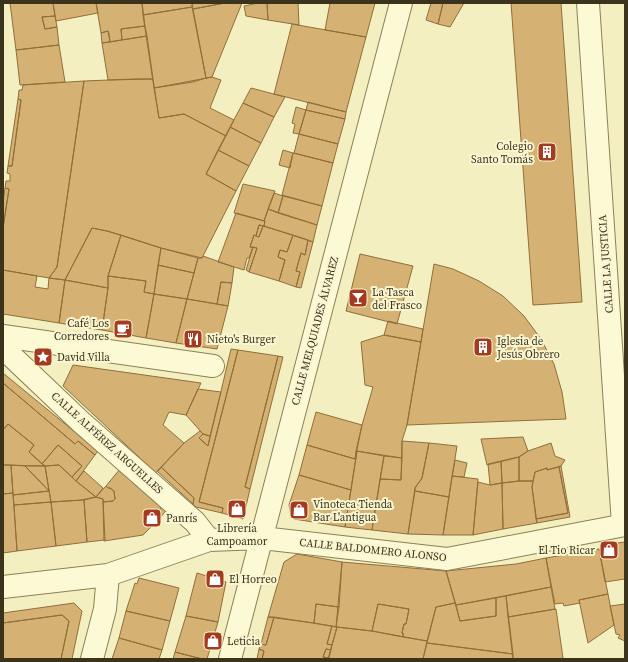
<svg xmlns="http://www.w3.org/2000/svg" width="628" height="662" viewBox="0 0 628 662" font-family="'Source Serif 4',serif">
<style>
.building{fill:#d5b173;stroke:#906f39}
.lines{fill:none;stroke-linecap:round;stroke-linejoin:round}
.street-casing{stroke:#8e8056;stroke-width:24}
.street{stroke:#fcf9d5;stroke-width:22}
.labels{text-anchor:middle;dominant-baseline:central;stroke-width:4;stroke-linejoin:round;paint-order:stroke}
.poi-label{font-size:11px;fill:#3c331c;stroke:#f9f6d1;text-anchor:start}
.street-label{font-size:11px;fill:#3c331c;stroke:#f9f6d1}
</style>
<rect width="100%" height="100%" fill="#f3efc1"/>
<path class="building" d="M10,3h43l2,13 -13,1 3,12 12,-2 2,18 -43,5z
M53,3h43l2,10 -42,8z
M96,3h46l3,23 -24,3 1,11 -12,2 -1,-9 -1,-2 -7,2z
M142,3h50v4l-49,8z
M192,3h33l-32,6z
M225,3h17l-30,74 -6,1 -13,-69z
M258,3h9l1,17 -22,-4 -2,-10z
M267,3h31l1,22 -31,-5z
M330,3h45l-9,34 -41,-7z
M431,3h12l-5,21 -12,-4z
M443,3h21l-14,24 -12,-3z
M511,3h50l21,299 -49,3z
M192,7l14,71 -13,4 -39,6 -11,-73z
M55,16l2,11 -12,2 -3,-12z
M292,24l74,13 -20,75 -72,-18z
M145,26l2,10 -25,4 -1,-11z
M108,31l2,11 -8,1 -1,-10z
M147,36l6,43 -45,1 -6,-37z
M59,45l6,37 -45,3 -4,-35z
M212,77l9,3 -11,28 24,12 -8,16 -42,-22 -25,4 -5,-30z
M134,79h19l6,39 25,-4 42,22 -20,38 30,17 -34,67 -41,-10 -54,-17 -15,-3 -27,52 -16,-2 8,-11 27,-186z
M84,81l-27,186 -8,11 -46,-8v-42l6,-39 -4,-1 1,-7h4v-7l-3,-1 1,-7h4l9,-66 -3,-1 1,-9h3l1,-5z
M251,88l34,9 -11,20 -31,-14z
M18,99l3,1 -9,66h-4z
M308,102l38,10 -1,7 -39,-9z
M243,103l31,14 -13,26 -31,-16z
M296,107l10,3 -7,24 -6,-1 2,-9 -3,-1z
M306,110l39,9 -7,25 -39,-10z
M230,127l31,16 -12,23 -31,-16z
M299,134l39,10 -5,19 -39,-10z
M218,150l31,16 -13,25 -30,-17z
M283,150l10,3 -3,15 -11,-3z
M293,153l40,10 -11,43 -40,-11z
M243,184l32,7 -11,30 -30,-8z
M5,188l4,1 -6,39v-26z
M274,193l9,3 -5,17 -10,-4z
M283,196l39,10 -5,19 -39,-12z
M268,209l49,16 -4,17 -49,-16 1,-5h-1z
M236,213l29,8 -1,5 -5,-1 -3,11 -2,-1 -4,12h3l-4,11h-2l-3,12 -26,-8z
M259,225l4,1 -4,11 -3,-1z
M263,226l30,9 -6,17 -7,-2 -2,7 7,3 -6,21 -30,-9 8,-24 -7,-1 4,-12 5,2z
M92,228l15,3 14,4 -13,41v12l-43,-8z
M121,235l40,13 -7,46 -10,-2 2,-11 -38,-5z
M293,235l15,5 -3,15 -4,-2 -5,18 4,1 -4,15 -17,-6 6,-21 -7,-3 2,-7 7,2z
M308,240l5,2 -12,46 -5,-1 4,-15 -4,-1 5,-18 4,2z
M253,247l4,1 -8,24 -3,-2z
M161,248l37,10 -4,15 -36,-8z
M360,254l53,12 -16,58 -51,-13z
M203,256l31,11 -2,16 -11,-1 -4,22 -30,-5 11,-41h4z
M434,264l19,5 26,12 24,15 21,20 17,23 13,25 8,28 4,27 -159,6z
M158,265l36,8 -7,26 -33,-5z
M3,270l34,6 -2,11 13,2 1,-11 16,2 -6,43 -56,-9z
M108,276l38,5 -2,11 10,2 -8,44 -44,-8 6,-42z
M65,280l43,8 -6,42 -43,-7z
M221,282l11,1 -4,23 -11,-2z
M154,294l33,5 -11,44 -30,-5z
M187,299l41,7 -11,43 -41,-6z
M388,321l35,8 -2,13 -37,-7z
M384,335l37,7 -14,83 -5,16v17l-46,-7 6,-26 11,-38 -8,-2 -4,-43z
M231,349l7,1 -39,152 24,6 -1,5 -26,-6 -3,-3 1,-6 -33,-31 23,-24 16,-12 3,3 -4,4 9,8z
M238,350l40,6 -33,131 5,2 -7,30 -21,-6 1,-5 -24,-6z
M278,356l5,1 -33,132 -5,-2z
M73,365l128,18 -15,32 -17,-3 -6,13 21,18 -28,30 -93,-87z
M3,373l95,78 -3,4 -17,-14 -3,3 -72,-61z
M3,383l72,61 3,-3 17,14 -19,26 -4,-4 10,-11 -24,-21 -16,19 -13,-12 5,-7 -26,-21 -5,6z
M198,389l23,3 -11,44 -7,-2 -17,-19z
M316,412l46,13 -7,34 -48,-14z
M8,424l26,21 -5,7 16,14 -42,-1v-35z
M203,434l7,2 -2,10 -9,-8z
M523,437l5,14 -9,6 -32,8 -6,-26z
M402,441l27,2 -7,35 -7,10 -7,46 -36,-4 8,-51 21,1z
M429,443l28,3 -8,51 -34,-6v-3l7,-10z
M551,443l4,13 10,4 -4,6 -14,4v-2l-12,4 -2,9h-14v-24l9,-6z
M58,445l24,21 -10,11 -13,-12 -14,1 -3,-2z
M307,445l48,14 1,-8h1l-6,39 -52,-15z
M357,451l27,5 -12,74 -27,-3z
M384,456l18,2 -1,22 -21,-1z
M519,457v24l-17,2 -1,-22z
M455,460l12,3 -3,14 -12,-1z
M501,461l1,22 -12,2 -2,-21z
M3,465h8l2,28 -10,1z
M11,465l14,1 24,25 -36,4z
M59,465l17,16 20,16 -15,3 -30,2 -6,-36z
M25,466h20l4,25z
M561,466l9,51 -33,6 -1,-4 32,-6 -9,-46z
M161,467l33,31 -1,6 -36,-33z
M559,467l9,46 -32,6 -4,-32 3,-15 12,-4v2z
M120,469l10,9 -1,1 27,24 1,-2 6,5 -6,6 3,2 -8,9 2,1 -11,11 -39,6 -1,-39 10,-1 2,-2 -1,-8 -4,-3h-2l-2,-2z
M84,471l19,17 -7,9 -20,-16z
M299,475l52,15 -6,37 -51,-8 -3,-3 -2,-11z
M452,476l26,3 -5,56h-30z
M519,481h14l-1,6 5,36 -34,6 -1,-46z
M478,482l12,3 12,-2 1,46 -30,6z
M106,486l2,2h2l4,3 1,8 -2,2 -10,1v-3l-7,-2z
M49,491l2,11 -37,3 -1,-10z
M415,491l34,6 -6,38 -35,-1z
M13,493l4,58 -14,2v-59z
M96,497l7,2 2,41 -18,2 -3,-42z
M84,500l3,42 -31,4 -5,-44z
M51,502l5,44 -39,5 -3,-46z
M163,506l4,4 -13,14 -2,-1 8,-9 -3,-2z
M625,542v37l-20,3 -6,-33 12,-2v-3z
M599,549l9,45 -29,6 1,3 -16,3 -1,-3 -8,1 -9,-46z
M297,554l45,8 -3,45 -23,-3 -2,19 -46,-6 16,-55z
M546,558l5,29 -95,18 -10,-34 70,-7z
M342,562l104,9 9,32 -19,4 -9,34 -24,-4v-4h-1l2,-9h2l3,-15 -31,-5 -6,27 -36,-4z
M197,573l29,9 -8,40 -32,-6z
M139,578l40,10 -9,33 -44,-10 9,-28 2,1z
M551,587l4,22 -47,8 -2,-21z
M608,594l6,31 -26,18 -9,-43z
M506,596l7,58 -86,-11 9,-36 19,-4 5,18 36,-5v-18z
M496,598v18l-36,5 -4,-16z
M74,603l8,8 -10,48h-11l8,-38 -7,-6 -59,8v-10z
M316,604l23,3 -3,20 -22,-4z
M378,604l31,5 -3,15h-2l-2,9h1v4l-31,-6z
M625,604v37l-7,-3 2,-3 -4,-1 -6,-28z
M556,609l7,49 -2,1h-48l-5,-42z
M126,611l44,10 -8,29 -43,-12z
M62,615l7,6 -8,38h-58v-36z
M186,616l32,6 -11,37h-5l-27,-7z
M268,617h6l-8,28 -5,-1z
M274,617l58,9 -5,18 5,1 -1,5 -5,-1 -3,8 6,1 -1,1h-66l2,-8 -5,-2 2,-5 5,1z
M332,626l5,1 -5,18 -5,-1z
M337,627l35,4 55,10 -4,18h-95z
M119,638l43,12 -3,9h-47z
M427,643l86,11v5h-90z
M259,649l5,2 -2,8h-5z
M326,649l5,1 -2,8 -6,-1z
M175,652l27,7h-29z"/>
<g class="lines">
<g class="street-casing">
<path id="street" d="M588,3l35,522
M3,336l210,30
M3,348l78,74 114,100 14,18
M3,587l105,-12 101,-35 53,-2 185,21 178,-34
M92,659l13,-50 3,-34
M230,659l171,-656"/>
</g>
<use href="#street" class="street"/>
</g>
<defs>
<g id="building-square" transform="scale(1)"><rect x="-9" y="-9" width="18" height="18" rx="4" fill="#a43b20" stroke="#f9f6d1"/><path d="M-4-6H4V6H1V3H-1V6H-4ZM-2.5-4.3h1.7v1.8h-1.7ZM.8-4.3h1.7v1.8H.8ZM-2.5-1h1.7V.8h-1.7ZM.8-1h1.7V.8H.8Z" fill="#fff"/></g>
<g id="bar-square" transform="scale(1)"><rect x="-9" y="-9" width="18" height="18" rx="4" fill="#a43b20" stroke="#f9f6d1"/><path d="M-6-5H6L.8 .8V4.5H3.5V6h-7V4.5H-.8V.8Z" fill="#fff"/></g>
<g id="cafe-square" transform="scale(1)"><rect x="-9" y="-9" width="18" height="18" rx="4" fill="#a43b20" stroke="#f9f6d1"/><path d="M-5.5-4.5H6V0H3Q3 3.5 0 3.5H-2.5Q-5.5 3.5-5.5 0ZM3-3.2v2h1.7v-2ZM-6 4.5H4V6H-6Z" fill="#fff"/></g>
<g id="restaurant-square" transform="scale(1)"><rect x="-9" y="-9" width="18" height="18" rx="4" fill="#a43b20" stroke="#f9f6d1"/><path d="M-5-6h1v4h1v-4h1v4h1v-4h1v5L-1.5 .5V6h-2V.5L-5-1ZM5-6V6H3V1.5H1.5Q1.5-4 5-6Z" fill="#fff"/></g>
<g id="sight-square" transform="scale(1)"><rect x="-9" y="-9" width="18" height="18" rx="4" fill="#a43b20" stroke="#f9f6d1"/><path d="M0-6L1.8-2.2L6-1.7L2.9 1.2L3.7 5.4L0 3.3L-3.7 5.4L-2.9 1.2L-6-1.7L-1.8-2.2Z" fill="#fff"/></g>
<g id="shop-square" transform="scale(1)"><rect x="-9" y="-9" width="18" height="18" rx="4" fill="#a43b20" stroke="#f9f6d1"/><path d="M-5-2.5h2.3a2.7 3.5 0 0 1 5.4 0H5L5.5 6h-11ZM-1.5-2.5h3a1.5 2.3 0 0 0-3 0Z" fill="#fff"/></g>
</defs>
<g fill-rule="evenodd">
<use href="#building-square" x="547" y="152"/>
<use href="#bar-square" x="358" y="298"/>
<use href="#cafe-square" x="123" y="329"/>
<use href="#restaurant-square" x="193" y="339"/>
<use href="#building-square" x="483" y="347"/>
<use href="#sight-square" x="43" y="357"/>
<use href="#shop-square" x="237" y="509"/>
<use href="#shop-square" x="299" y="510"/>
<use href="#shop-square" x="152" y="518"/>
<use href="#shop-square" x="609" y="550"/>
<use href="#shop-square" x="215" y="579"/>
<use href="#shop-square" x="213" y="641"/>
</g>
<g class="labels">
<g class="poi-label">
<text x="533" y="146" text-anchor="end">Colegio<tspan x="533" dy="13">Santo Tomás</tspan></text>
<text x="372" y="292">La Tasca<tspan x="372" dy="13">del Frasco</tspan></text>
<text x="109" y="323" text-anchor="end">Café Los<tspan x="109" dy="13">Corredores</tspan></text>
<text x="207" y="339">Nieto's Burger</text>
<text x="497" y="341">Iglesia de<tspan x="497" dy="13">Jesús Obrero</tspan></text>
<text x="57" y="357">David Villa</text>
<text x="313" y="504">Vinoteca Tienda<tspan x="313" dy="13">Bar L'antigua</tspan></text>
<text x="166" y="518">Panrís</text>
<text x="237" y="528" text-anchor="middle">Librería<tspan x="237" dy="13">Campoamor</tspan></text>
<text x="595" y="550" text-anchor="end">El Tio Ricar</text>
<text x="229" y="579">El Horreo</text>
<text x="227" y="641">Leticia</text>
</g>
<g class="street-label">
<text transform="translate(606 264) rotate(-94)">CALLE LA JUSTICIA</text>
<text transform="translate(315 331) rotate(-75)">CALLE MELQUIADES ÁLVAREZ</text>
<text transform="translate(107 443) rotate(42)">CALLE ALFÉREZ ARGUELLES</text>
<text transform="translate(373 550) rotate(6)">CALLE BALDOMERO ALONSO</text>
</g>
</g>
<rect width="628" height="662" fill="none" stroke="#3c331c" stroke-width="8"/>
</svg>
